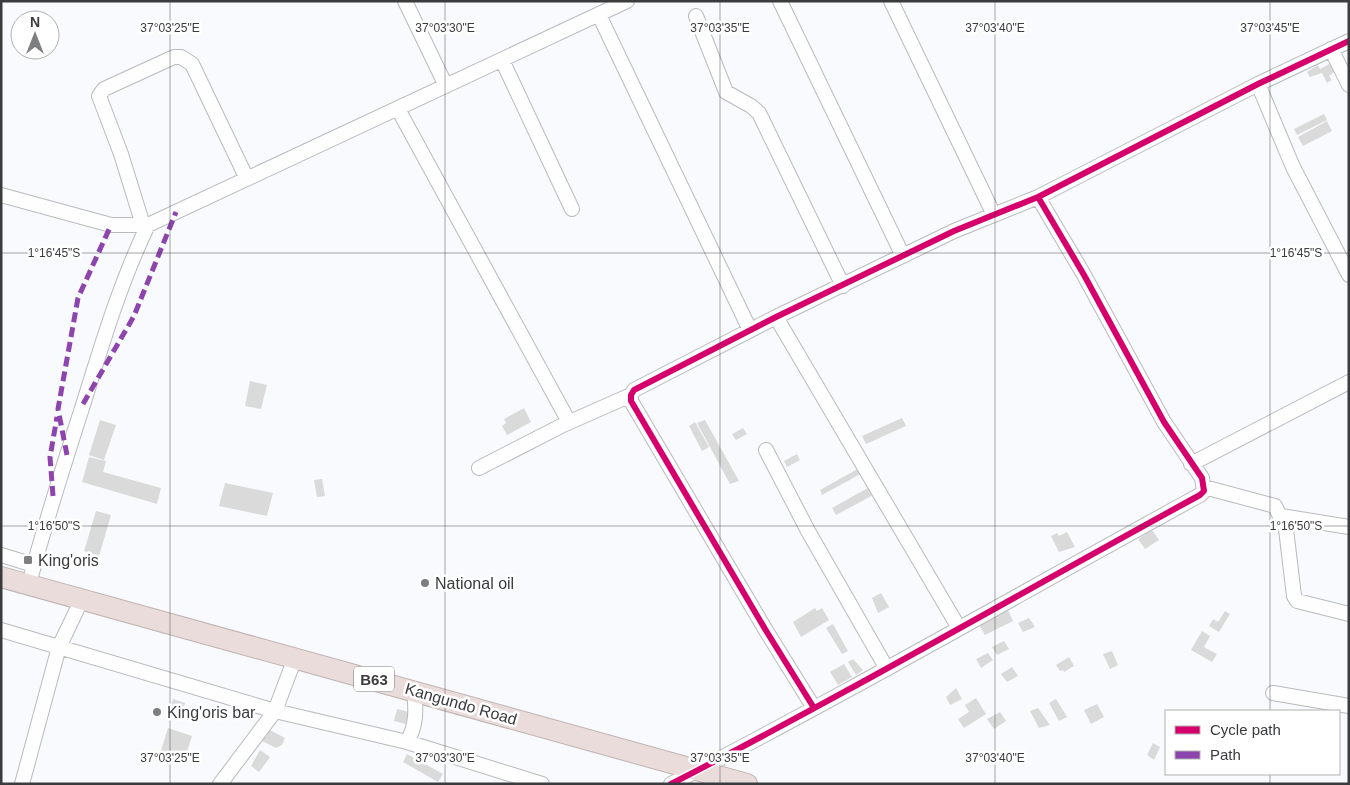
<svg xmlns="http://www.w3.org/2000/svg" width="1350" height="785" viewBox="0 0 1350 785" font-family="Arial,sans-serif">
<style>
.building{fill:#dadada}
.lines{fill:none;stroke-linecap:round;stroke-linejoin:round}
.minor-casing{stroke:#b9babc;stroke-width:16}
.highway-casing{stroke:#c0b3b2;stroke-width:22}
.minor{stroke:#fefeff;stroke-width:14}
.highway{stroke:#eadcda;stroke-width:20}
.quiet{stroke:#8e44ad;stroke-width:5;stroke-dasharray:10 5;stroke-linecap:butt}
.cycleway-casing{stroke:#fff;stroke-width:9}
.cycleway{stroke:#d6006c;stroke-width:6}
.ticks{fill:none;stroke:#3a3b3d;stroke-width:1;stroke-opacity:0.45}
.poi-dot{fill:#7c7e80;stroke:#fff;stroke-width:2}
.labels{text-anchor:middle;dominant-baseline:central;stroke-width:5;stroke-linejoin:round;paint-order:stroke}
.shield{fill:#fff;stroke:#757677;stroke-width:1}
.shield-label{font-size:15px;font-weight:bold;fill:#3a3b3d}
.poi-label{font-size:16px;fill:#3a3b3d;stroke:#fff;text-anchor:start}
.street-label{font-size:16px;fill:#3a3b3d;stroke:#fff}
.ticks-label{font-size:12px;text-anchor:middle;fill:#3a3b3d;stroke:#fff;stroke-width:5;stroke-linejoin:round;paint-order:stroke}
</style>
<rect width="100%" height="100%" fill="#f8fafd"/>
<path class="building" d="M1333,62l5,7 -9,7 3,4 -5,3 -7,-14z
M1318,65l4,8 -12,4 -3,-5z
M1324,114l3,6 -30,15 -3,-6z
M1327,121l5,10 -29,15 -5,-9z
M250,381l17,4 -6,24 -16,-3z
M524,408l7,14 -24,13 -5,-9 4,-3 -2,-4z
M902,418l4,8 -40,18 -4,-8z
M100,420l16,5 -12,35 -15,-5z
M705,420l34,61 -9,3 -33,-61z
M695,422l14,25 -7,4 -13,-25z
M743,428l4,6 -11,6 -4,-6z
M797,454l3,6 -13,7 -3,-6z
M89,457l17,4 -3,11 58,16 -4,16 -75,-22z
M861,467l3,5 -42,23 -2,-5z
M322,479l3,17 -8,1 -3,-17z
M225,483l48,10 -6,23 -48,-10z
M873,485l4,8 -41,22 -4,-7z
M96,511l15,4 -12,41 -15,-5z
M1152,530l7,10 -14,9 -7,-10z
M1067,532l8,15 -16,5 -8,-16 6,-3 2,3z
M881,593l8,14 -11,6 -6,-15z
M815,608l2,3 5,-3 7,12 -28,17 -8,-15z
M1008,610l5,11 -28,14 -6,-10z
M1225,611l5,3 -11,18 -10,-6 4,-7 5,3z
M1029,618l6,9 -12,5 -5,-9z
M833,624l15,27 -6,3 -16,-26z
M1202,631l8,5 -6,11 13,7 -5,8 -21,-12z
M1004,641l5,8 -12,6 -5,-8z
M1112,651l6,14 -8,4 -7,-15z
M988,653l5,7 -12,8 -5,-9z
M1069,657l5,9 -10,6 -1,-2 -3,1 -4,-6z
M853,659l10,11 -7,5 -8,-13z
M844,664l8,13 -14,8 -8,-13z
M1012,667l6,9 -11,6 -6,-8z
M956,688l6,11 -12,6 -4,-8z
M976,698l10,16 -22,14 -6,-9 11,-7 -4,-7z
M173,699l12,4 -4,16 -12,-4z
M1056,699l11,18 -8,4 -10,-18z
M1097,704l7,13 -13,7 -7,-14z
M1038,708l12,17 -11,3 -9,-17z
M397,709l12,3 -3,12 -12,-3z
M1000,712l6,9 -12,8 -7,-10z
M168,728l24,8 -9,28 -24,-7z
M268,729l17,9 -3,7 -6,3 -16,-8 7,-4z
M1153,743l7,4 -6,13 -7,-5z
M260,750l10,7 -11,15 -8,-6z
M407,754l36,20 -5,8 -35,-20z"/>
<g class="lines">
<g class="minor-casing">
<path id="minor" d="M405,1l41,85
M780,1l123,255
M891,1l103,214
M599,15l151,315
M696,16l30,76 25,14 8,7 84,173
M1331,49l18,36
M502,60l70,149
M1258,84l35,83 56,108
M398,109l171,313
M1,195l110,30h37l479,-224
M143,225l-22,-71 -22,-58 5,-7 70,-32h7l11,7 55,115
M776,317l183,311
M766,450l42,81 79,138
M1191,464l158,-82
M479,468l84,-43 68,-30
M1204,487l71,19 11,23 8,67 3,5 52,13
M1281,516l68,11
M1,555l33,10
M29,584c16,-61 35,-120 54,-179 19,-61 37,-122 65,-180
M1,630l274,81 132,31 135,42
M1273,693l76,13
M814,708l-49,-79 -134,-228v-6l3,-5 142,-73 178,-86 84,-34 220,-113 91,-43
M407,742c10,-17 9,-33 7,-52
M22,784l37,-137 23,-48
M220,784l55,-73 20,-53
M671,784c179,-92 353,-193 529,-289l4,-4 -2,-13 -38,-56 -80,-147 -46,-78"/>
</g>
<g class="highway-casing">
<path id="highway" d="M1,577l746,207"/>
</g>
<use href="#minor" class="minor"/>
<use href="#highway" class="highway"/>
<path class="quiet" d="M83,404l51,-88 42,-104
M67,455l-9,-46 20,-111 33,-73
M53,496l-3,-39 7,-40"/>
<g class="cycleway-casing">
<path id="cycleway" d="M814,708l-49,-79 -134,-228v-6l3,-5 142,-73 178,-86 84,-34 220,-113 91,-43
M671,784c179,-92 353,-193 529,-289l4,-4 -2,-13 -38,-56 -80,-147 -46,-78"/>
</g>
<use href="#cycleway" class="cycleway"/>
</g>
<path class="ticks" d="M170,1v783M445,1v783M720,1v783M995,1v783M1270,1v710M1,253h1348M1,526h1348M1270,774v10"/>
<g class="poi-dot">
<rect x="23" y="555" width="10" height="10" rx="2.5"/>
<circle cx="425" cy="583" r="5"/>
<circle cx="157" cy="712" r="5"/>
</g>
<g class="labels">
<rect class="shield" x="354" y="666.5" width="40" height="25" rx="4"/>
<g class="shield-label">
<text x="374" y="679">B63</text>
</g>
<g class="poi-label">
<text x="38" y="560">King'oris</text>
<text x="435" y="583">National oil</text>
<text x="167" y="712">King'oris bar</text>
</g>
<g class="street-label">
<text transform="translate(461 704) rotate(16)">Kangundo Road</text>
</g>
</g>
<g class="ticks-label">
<text x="170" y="32">37°03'25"E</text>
<text x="445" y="32">37°03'30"E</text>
<text x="720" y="32">37°03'35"E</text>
<text x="995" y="32">37°03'40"E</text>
<text x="1270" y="32">37°03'45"E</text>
<text x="54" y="257">1°16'45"S</text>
<text x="1296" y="257">1°16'45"S</text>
<text x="54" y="530">1°16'50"S</text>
<text x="1296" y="530">1°16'50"S</text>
<text x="170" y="762">37°03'25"E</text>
<text x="445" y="762">37°03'30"E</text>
<text x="720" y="762">37°03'35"E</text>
<text x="995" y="762">37°03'40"E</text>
</g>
<rect width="1350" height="785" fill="none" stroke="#3a3b3d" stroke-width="5"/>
<rect x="1165" y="710" width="175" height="65" fill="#ffffff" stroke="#b0b1b1"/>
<rect x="1175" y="726" width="25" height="8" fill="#d6006c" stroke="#b0b1b1"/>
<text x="1210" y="735" font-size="15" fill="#3a3b3d">Cycle path</text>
<rect x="1175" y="751" width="25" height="8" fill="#8e44ad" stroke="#b0b1b1"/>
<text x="1210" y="760" font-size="15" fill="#3a3b3d">Path</text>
<g transform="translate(35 35)"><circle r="24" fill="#ffffff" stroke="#b0b1b1"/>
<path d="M0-4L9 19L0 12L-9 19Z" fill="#7c7e80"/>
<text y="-8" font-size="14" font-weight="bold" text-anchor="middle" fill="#3a3b3d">N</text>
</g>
</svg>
